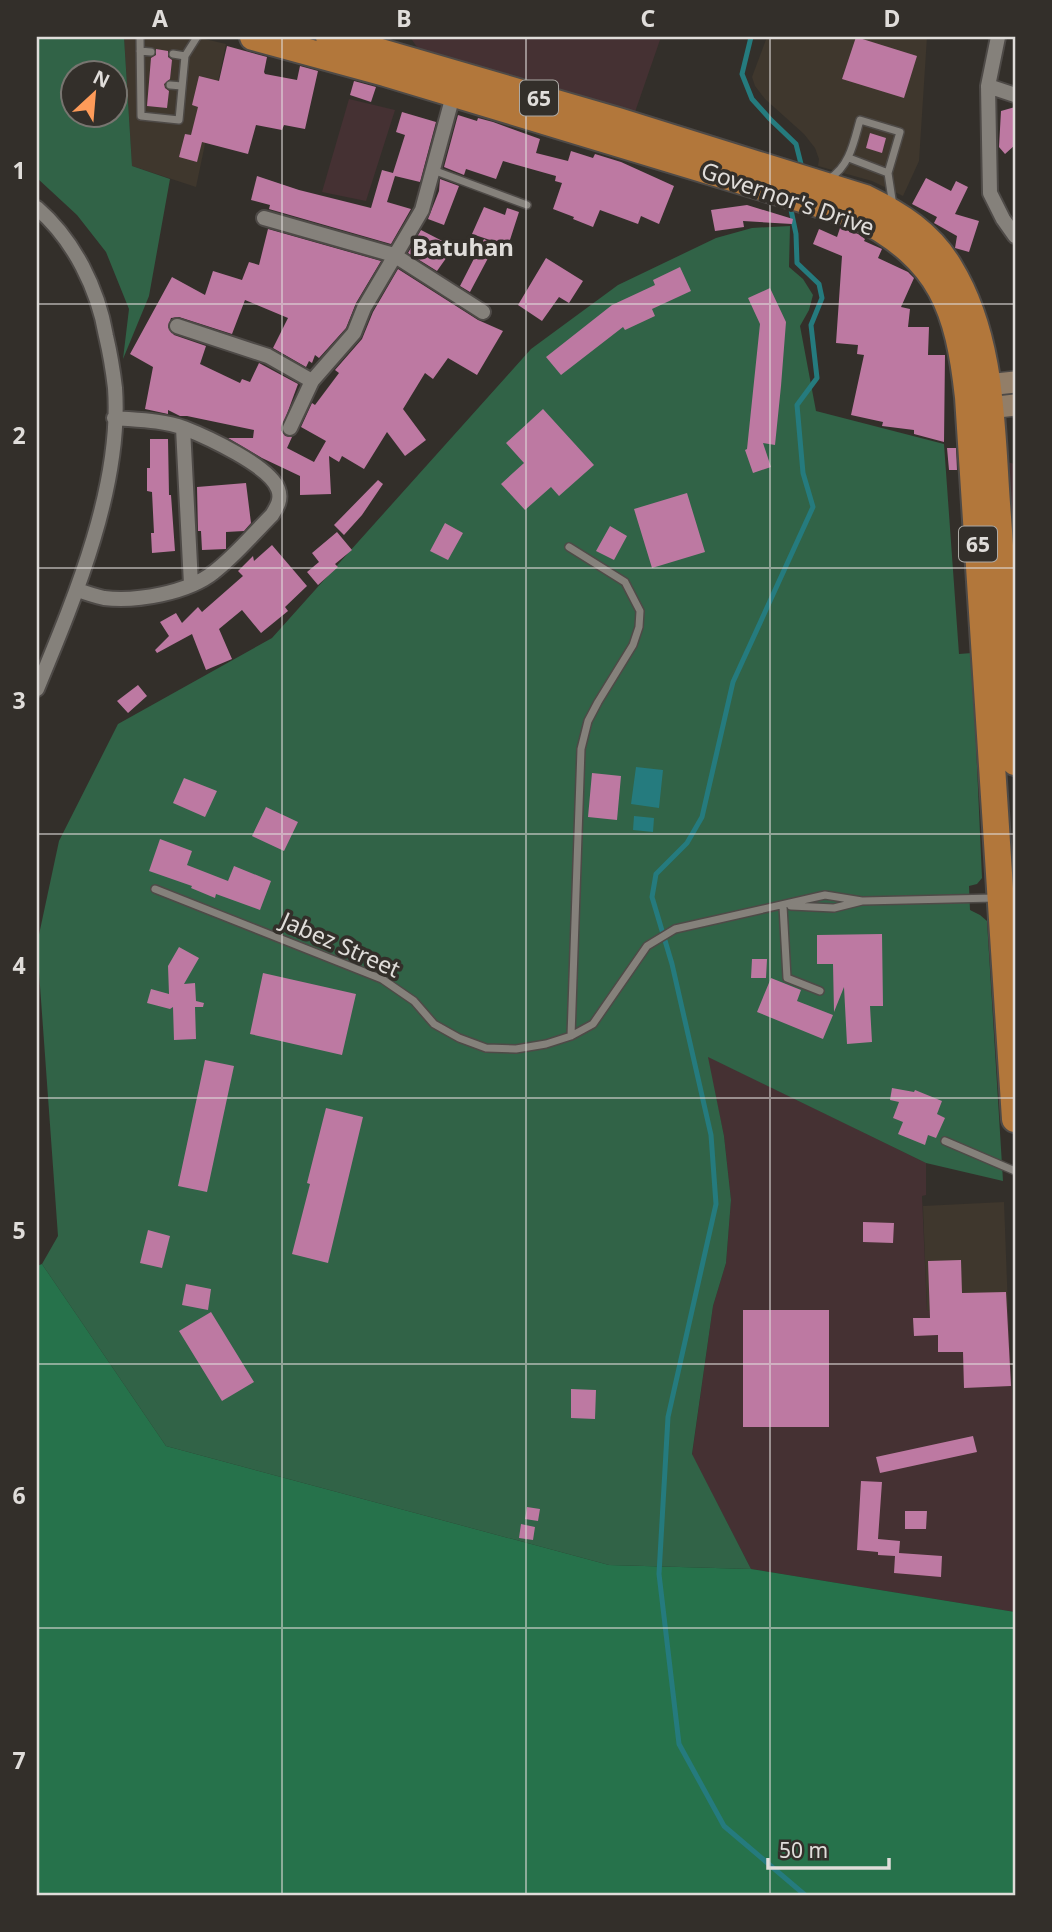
<svg xmlns="http://www.w3.org/2000/svg" width="1052" height="1932" viewBox="0 0 1052 1932" font-family="'Noto Sans',sans-serif">
<style>
.built{fill:#3f372d}
.industrial{fill:#453133}
.green{fill:#316347;fill-rule:evenodd}
.forest{fill:#26724b}
.water{fill:#257b7e}
.lines{fill:none;stroke-linecap:round;stroke-linejoin:round}
.stream{stroke:#257b7e;stroke-width:5}
.building{fill:#bd79a2}
.lane-casing{stroke:#4e4a47;stroke-width:10}
.street-casing{stroke:#4e4a47;stroke-width:18}
.secondary-casing{stroke:#4e4a47;stroke-width:24}
.highway-casing{stroke:#4e4a47;stroke-width:30}
.lane{stroke:#85817b;stroke-width:7}
.street{stroke:#85817b;stroke-width:14}
.secondary{stroke:#927e68;stroke-width:21}
.highway{stroke:#b2773b;stroke-width:26}
.grid{fill:none;stroke:#e0ddda;stroke-width:2;stroke-opacity:0.55}
.labels{text-anchor:middle;dominant-baseline:central;stroke-width:7;stroke-linejoin:round;paint-order:stroke}
.shield{fill:#332f2a;stroke:#aca9a5;stroke-width:2}
.shield-label{font-size:21px;font-weight:bold;fill:#e0ddda}
.street-label{font-size:23px;fill:#e0ddda;stroke:#332f2a}
.neighbourhood-label{font-size:24px;font-weight:bold;fill:#e0ddda;stroke:#332f2a}
.neatline{fill:none;stroke:#e0ddda;stroke-width:2.5}
.grid-label{font-size:23px;text-anchor:middle;font-weight:bold;fill:#e0ddda}
</style>
<rect width="100%" height="100%" fill="#332f2a"/>
<path class="built" d="M124,37h72l30,7 -30,143 -64,-21z
M767,37h160l-8,124 -16,35 -31,-15 -54,-15 1,-7 -4,-11 -11,-14 -39,-35 -10,-13 -3,-9z
M1004,1202l4,107 -81,2 -4,-105z"/>
<path class="industrial" d="M410,37h251l-26,75 -216,-62z
M349,99l46,11 -29,91 -44,-9z
M1007,462l8,2v110z
M707,1056l219,107v32l-4,1 5,115 81,-2 7,141v162l-264,-43 -59,-114 21,-149 13,-43 5,-63 -7,-64z"/>
<path class="green" d="M37,37h87l8,129 38,13 -21,117 -26,63 6,-50 -23,-57 -29,-37 -40,-37zM74,74h42v42h-42z
M790,226l-1,41 14,12 10,16 -4,15 -9,16 16,85 128,33 15,210 13,-1 10,225 -5,6 -8,2 1,24 10,5 7,6 16,260 -77,-18 -218,-106 16,79 7,64 -5,63 -13,43 -21,148 59,115 -142,-4 -443,-119 -124,-182 16,-28 -21,-292 22,-103 59,-117 154,-86 259,-289 87,-64 98,-47 36,-10z"/>
<path class="forest" d="M42,1264l124,182 443,119 142,4 264,43v283h-978v-629z"/>
<path class="water" d="M636,767l27,3 -4,38 -28,-4z
M634,816l20,2 -1,14 -20,-2z"/>
<g class="lines">
<path class="stream" d="M751,37l-9,37 10,25 18,20 26,25 5,20
M790,205l6,29 1,29 22,21 3,14 -11,27 6,53 -20,27 6,68 10,34 -80,175 -31,135 -15,26 -31,31 -4,23 20,67 39,171 5,69 -48,213 -9,157 20,170 45,82 81,69"/>
</g>
<path class="building" d="M856,37l61,19 -13,42 -62,-19z
M227,46l40,11 -3,15 1,2 32,6 3,-14 18,5 -13,58 -21,-4 -2,5 -26,-5 -8,29 -46,-12 -5,20 -18,-5 6,-23 6,1 7,-28 -6,-2 7,-29 20,5z
M156,49l12,2v6l4,3 -2,19 -6,5 1,4 4,3 -2,17 -20,-2 4,-48 5,-3z
M354,81l22,6 -5,15 -21,-7z
M1015,107v38l-10,9 -6,-7 2,-36z
M402,112l34,10 -16,60 -25,-6 -8,26 24,7 -20,35 -122,-35 1,-4 -19,-5 6,-24 42,14 72,18 11,-38 11,3 12,-38 -9,-3z
M458,115l19,6 1,-3 15,4 47,17 -4,14 32,8 3,-10 22,7 2,-4 26,8 53,24 -15,38 -18,-8 -3,8 -38,-14 -7,17 -20,-8 1,-2 -21,-8 9,-26 -7,-2 1,-5 -53,-15 -7,18 -30,-10 -2,6 -20,-8z
M870,133l16,5 -4,15 -16,-5z
M926,178l25,13 5,-10 12,6 -13,27 24,7 -10,31 -14,-4 2,-12 -23,-13 3,-6 -25,-13z
M440,179l19,7 -15,39 -16,-6 11,-28z
M747,205l46,14 -1,5 -49,-3 1,6 -29,4 -4,-21z
M484,207l21,8 2,-7 12,4 -11,34 -36,-12z
M840,228l18,6 7,5 -1,2 18,8 -4,9 30,14 6,6 -13,29 9,2 -2,18h21l-1,28h17l-1,87 -30,-8v-4l-32,-4 1,-4 -32,-7 13,-60 -7,-1 1,-9 -22,-2 6,-87 -29,-12 6,-15 18,8z
M268,229l113,32 -25,42 -10,25 -27,30 -4,-3 -3,8 -3,-2 -3,6 -33,-19 15,-30 -43,-18 -13,34 -53,-17 -8,1 -3,9 6,8 32,11 -6,18 40,19 2,-4 8,3 9,-19 39,21 -17,46 4,6 7,1 -5,11 27,14 12,-21 -25,-14 11,-24 3,2 24,-32 -4,-3 27,-31 11,-27 25,-43 80,51 25,11 -26,44 -29,-17 -15,21 -8,-6 -22,36 23,31 -21,16 -18,-24 -23,37 -22,-13 -3,6 -10,-6 2,38 -31,1v-19l-38,-18 -34,-20h25l1,-8 -67,-14h-7l-12,-6v4l-23,-5 8,-42 -23,-13 42,-77 33,18 8,-24 29,9 7,-18 10,3z
M421,230l33,17 -17,24 -29,-18z
M484,239l11,6 -25,47 -10,-6z
M546,258l37,23 -14,22 -10,-6 -17,24 -24,-16z
M680,267l11,24 -39,18 3,7 -30,14 -2,-3 -62,48 -15,-18 66,-52 43,-20 -2,-5z
M770,288l16,34 -5,64 -6,59 -12,-2 8,24 -18,6 -8,-23 2,-1 13,-125 -12,-26z
M543,409l51,56 -35,31 -8,-9 -26,23 -24,-26 23,-21 -18,-20z
M150,439h18l1,56h2l4,56 -23,2 -1,-20h3l-2,-41 -5,-1v-23h3z
M947,448h9l1,22h-8z
M378,480l5,4 -21,31 -18,20 -10,-10z
M246,483l5,40 -7,8 -18,1v17l-24,1 -1,-19h-3l-1,-44z
M687,493l18,59 -53,16 -18,-59z
M445,523l18,10 -15,27 -18,-9z
M610,526l17,10 -13,24 -18,-9z
M337,532l15,18 -17,14 3,3 -20,18 -11,-13 12,-10 -7,-9z
M272,545l35,41 -22,21 3,4 -27,22 -19,-23 -23,19 13,30 -26,11 -14,-36 -35,19 -2,-3 14,-14 -9,-14 16,-9 6,10 16,-16 4,5 41,-36 -5,-5 15,-15 1,5z
M138,685l9,11 -19,17 -11,-12z
M592,773l29,3 -4,44 -29,-3z
M184,778l33,13 -12,26 -32,-14z
M266,807l32,15 -14,29 -32,-15z
M160,839l32,12 -5,14 41,16 6,-15 37,15 -11,29 -44,-16 -1,4 -24,-10 1,-2 -43,-15z
M882,934l1,72h-13l2,36 -25,2 -3,-57 -10,25 -1,-48h-16v-29z
M179,947l20,11 -15,26 11,-1 1,18 8,2 -1,4h-8l1,32 -22,1 -1,-33 -3,2 -23,-6 4,-14 18,5 -1,-28z
M752,959h15l-1,19h-15z
M263,973l93,21 -14,61 -92,-21z
M771,978l30,12 -4,11 36,14 -10,24 -66,-27z
M205,1060l29,6 -27,126 -29,-6z
M892,1088l22,4 1,-2 27,11 -5,13 8,4 -9,20 -8,-3 -3,10 -27,-11 5,-12 -10,-4 6,-16 -9,-2z
M326,1108l37,9 -35,146 -36,-9 18,-70 -3,-1z
M863,1222l31,1 -1,20 -30,-1z
M148,1230l22,6 -8,32 -22,-5z
M961,1260l1,33 44,-1 5,94 -47,2 -1,-36h-25v-17l-24,1 -1,-18h17l-2,-57z
M186,1284l25,5 -3,21 -26,-5z
M743,1310h86v117h-86z
M211,1312l43,70 -32,19 -43,-70z
M571,1389l25,1 -1,29 -24,-1z
M973,1436l4,16 -97,21 -4,-16z
M861,1481l21,1 -4,57 22,2 -1,12 43,3 -1,21 -47,-4 1,-17 -17,-1v-3l-21,-2z
M527,1507l13,2 -2,12 -13,-2z
M905,1511h22l-1,18h-21z
M521,1524l14,3 -2,13 -14,-2z"/>
<g class="lines">
<g class="lane-casing">
<path id="lane" d="M140,37l1,79 38,4 6,-64 12,-19
M140,51l11,1
M173,54l12,2
M170,85l12,1
M849,158l39,15
M433,170l94,35
M829,179c21,-13 25,-38 31,-59l40,12 -12,41 5,33
M569,547l56,35 15,29 -1,16 -6,18 -35,57 -10,19 -7,28 -10,287
M155,889l227,90 32,22 20,23 25,14 27,10 30,1 30,-5 25,-8 22,-12 54,-78 28,-17 150,-34 37,6
M783,906l4,72 33,13
M791,906l43,2 28,-7 133,-3
M945,1141l70,30"/>
</g>
<g class="street-casing">
<path id="street" d="M998,37l-10,49 2,107 13,26 12,17
M988,86l27,9
M37,208c37,32 61,81 69,128 4,17 7,35 9,52 7,99 -41,212 -78,301
M264,218l130,37 89,57
M177,326l91,30 44,25
M183,428l8,156
M290,428l22,-47 42,-48 10,-25 58,-98 33,-122
M78,590c8,3 17,6 26,8 32,4 84,-5 110,-26 21,-16 39,-38 58,-57 5,-8 10,-16 6,-26 -8,-23 -71,-52 -94,-61 -22,-8 -47,-8 -70,-10"/>
</g>
<g class="secondary-casing">
<path id="secondary" d="M1015,382l-28,3 -19,12 21,11 26,-3"/>
</g>
<g class="highway-casing">
<path id="highway" d="M253,37l132,36 473,143c84,44 100,92 110,181l47,722
M329,37l289,84 247,77c35,17 65,36 85,70 45,74 41,166 48,249 6,81 12,163 17,245"/>
</g>
<use href="#lane" class="lane"/>
<use href="#street" class="street"/>
<use href="#secondary" class="secondary"/>
<use href="#highway" class="highway"/>
</g>
<path class="grid" d="M282,37v1858M526,37v1858M770,37v1858M37,304h978M37,568h978M37,834h978M37,1098h978M37,1364h978M37,1628h978"/>
<g class="labels">
<g class="shield">
<rect x="520" y="80.5" width="38" height="35" rx="5"/>
<rect x="959" y="526.5" width="38" height="35" rx="5"/>
</g>
<g class="shield-label">
<text x="539" y="98">65</text>
<text x="978" y="544">65</text>
</g>
<g class="street-label">
<text transform="translate(788 198) rotate(19)">Governor's Drive</text>
<text transform="translate(341 944) rotate(24)">Jabez Street</text>
</g>
<g class="neighbourhood-label">
<text x="463" y="246">Batuhan</text>
</g>
</g>
<rect width="1052" height="1932" fill="none" stroke="#332f2a" stroke-width="77"/>
<g transform="translate(94 94) rotate(26)"><circle r="33" fill="#332f2a" stroke="#787570" stroke-width="2"/>
<path d="M0-5L12 26L0 18L-12 26Z" fill="#fe9b59"/>
<text y="-10" font-size="19" font-weight="bold" text-anchor="middle" fill="#e0ddda">N</text>
</g>
<path d="M768 1858v10h121v-10" fill="none" stroke="#e0ddda" stroke-width="3.5"/>
<text x="779" y="1858" font-size="21" fill="#e0ddda" stroke="#332f2a" stroke-width="5" paint-order="stroke">50 m</text>
<rect x="38" y="38" width="976" height="1856" class="neatline"/>
<g class="grid-label">
<text x="160" y="27">A</text>
<text x="404" y="27">B</text>
<text x="648" y="27">C</text>
<text x="892" y="27">D</text>
<text x="19" y="179">1</text>
<text x="19" y="444">2</text>
<text x="19" y="709">3</text>
<text x="19" y="974">4</text>
<text x="19" y="1239">5</text>
<text x="19" y="1504">6</text>
<text x="19" y="1769">7</text>
</g>
</svg>
